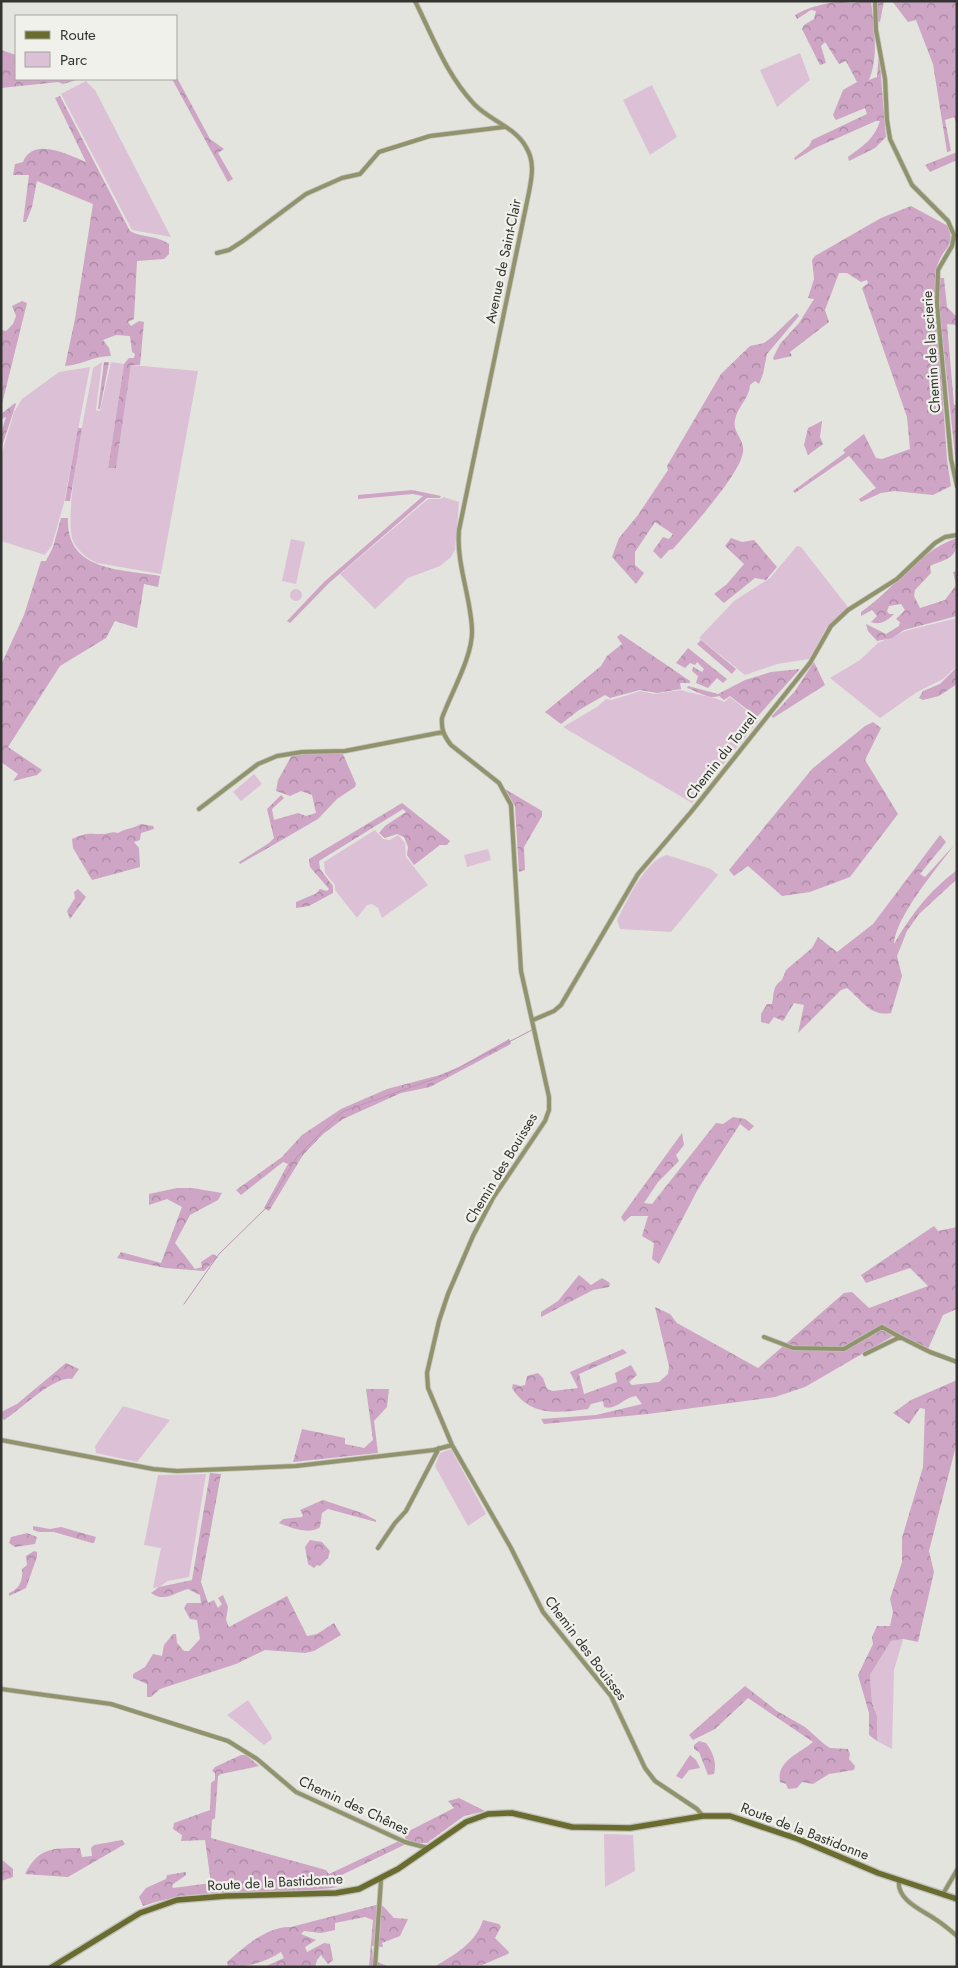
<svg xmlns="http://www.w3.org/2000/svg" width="958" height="1968" viewBox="0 0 958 1968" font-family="Jost,sans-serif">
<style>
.green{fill:#dcc1d6}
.forest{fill:url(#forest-crowns)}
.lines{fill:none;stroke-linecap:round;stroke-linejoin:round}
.stream{stroke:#bc94b4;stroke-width:1}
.street-casing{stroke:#c0c1bb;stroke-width:5.5}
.secondary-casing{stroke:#c0c1bb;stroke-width:8}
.street{stroke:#90936b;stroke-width:4}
.secondary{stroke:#696c2e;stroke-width:5.5}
.labels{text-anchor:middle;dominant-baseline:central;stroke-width:4.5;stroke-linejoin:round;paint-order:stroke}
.street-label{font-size:14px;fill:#333431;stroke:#f0f1ea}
</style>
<defs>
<pattern id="forest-crowns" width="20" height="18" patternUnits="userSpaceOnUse" patternTransform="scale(1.25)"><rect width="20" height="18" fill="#cea5c5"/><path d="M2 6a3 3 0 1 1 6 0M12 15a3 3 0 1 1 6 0" fill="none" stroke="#a887a1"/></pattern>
</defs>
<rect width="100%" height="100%" fill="#e3e4dd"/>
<path class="green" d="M800,53l10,27 -33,27 -17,-37z
M86,81l9,9 76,147 -39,-7 -71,-136z
M652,85l25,52 -27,18 -27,-55z
M102,362l-6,48 4,1 11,-49 13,2 -16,104 8,-1 15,-102 67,6 -37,203 -64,-11c-9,-4 -18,-11 -23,-20 -13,-22 14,-144 19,-175z
M90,367l-26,136 -12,42 -7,10 -44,-14v-85l13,-44 8,-13 37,-27z
M443,497l16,5 -4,48 -4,7 -11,9 -32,12 -33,31 -35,-35 88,-75h13z
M291,539l14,3 -9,42 -14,-3z
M797,546l4,1 47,60 -22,22 -17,30 -32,5 -32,11 -46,-37 35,-37 36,-23z
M290 595a6 6 0 1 1 12 0a6 6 0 1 1-12 0Z
M957,618v48l-14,13 -26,13 -37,26 -50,-40 30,-18 18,-17 27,-12z
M681,690c11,4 37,7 43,12l6,-5 29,23 -67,83 -129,-76 34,-20 9,-8 5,1 30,-9 13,3z
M254,774l8,10 -21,17 -8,-9z
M375,830l8,9 7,1 8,-5 7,8 1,14 22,28 -46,33 -4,-10 -6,-4 -5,1 -10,13 -22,-28v-5l-10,-12 -1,-11z
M488,849l3,11 -24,7 -3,-12z
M667,855l44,14 7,6 -47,57 -51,-3 -3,-9c10,-19 29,-61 50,-65z
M123,1406l47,14 -33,42 -41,-9 -1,-7z
M451,1449l35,65 -18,12 -33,-60 5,-13z
M206,1474l-17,103 -21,4 -9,6 -6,1 8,-40 -17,-3 14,-70z
M900,1639l3,1 -9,30 -2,79 -15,-8v-25l-5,-13 -2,-28 21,-34z
M248,1700l23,35 1,4 -8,6 -37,-30z
M604,1834l29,1 2,36 -30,16z"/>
<path class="forest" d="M860,1h11c3,26 8,55 -2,79l8,-3 2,-25 7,85 -11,11 -26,13 -1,-4c15,-11 26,-18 32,-36h-4l-61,27 -20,12 -1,-2 15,-12 3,-6 55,-26 -2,-6 -29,12 -3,-5 10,-25 14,-8 -11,-21 -7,3 -14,-22 -4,4 5,17 -6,2 -18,-36 2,-4 10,-6 2,-8 -5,-1 -14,9 -2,-4c11,-7 32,-13 46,-13 8,0 11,3 19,-1z
M877,1h7l-4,21 -3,-1z
M892,1h65v124l-3,-8 -9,3 6,31 -4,1 -14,-88 -17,-44 -8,2z
M1,50l15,5v24h64l-17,5 -5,-2 -57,6z
M176,76l34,63 14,10 -6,4 15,26 -5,3 -56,-103h4z
M60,96l70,135c12,7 27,4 39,13v10l-5,5 -27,2 -3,58 -6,3 3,4 8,-5 5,1 -4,43h-9l-15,103h-8l16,-104 5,-6h5l1,-4 -3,-2 -2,-16 -14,-1 -13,5 6,8 2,8c-19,0 -29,9 -46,10l10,-47 18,-115 -56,-23 -5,26 -6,15h-3l6,-47h-16l2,-11 8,-2c10,-26 46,-7 63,0l-31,-64z
M957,152v8l-27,12 -5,-7z
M911,206l37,20c7,21 -2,19 -9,35 -4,8 -4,18 -4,27l12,172 4,26 -18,9 -39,-4 -13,2 -20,9 -2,-3 17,-11 -27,-32 -54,37 -2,-2 52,-38 -2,-3 21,-16 12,24 6,1 28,-10 -3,-32 -45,-129 6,-5 -1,-3 -6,2 -14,-9h-8l-14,37 4,12 -39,30 2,4 -18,4 -1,-2 7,-14 19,-21 15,-24 -6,-1 6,-19 -2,-19 3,-4 66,-38z
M940,278h4l3,29 9,9 1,-2v11l-10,-1 7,81h3v69l-18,-170z
M22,301l5,2 -26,105v-78l5,1 7,-7 3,-8 -4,-10z
M797,313l2,3 -32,38 -4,20 -4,10 -4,-3 -5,4c0,12 -13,22 -15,35 -3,13 10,19 8,32 -3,23 -53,77 -70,97l-4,1 -8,9 -8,-8 10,-14 6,2 4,-5 -18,-12 -20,30v13l9,8 -8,11 -24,-27 7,-19 19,-23 30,-45 -1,-4 54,-92 29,-28 14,-3 8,-6z
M104,362h5l-9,47h-2z
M15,403l1,1 -15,45v-16l5,-16 -5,2v-5z
M822,421l-2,16 3,7 -15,11 -4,-10 4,-17z
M78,428h4l-12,73h-5z
M412,490l29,6 -1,2h-13l-98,85 -39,40 -3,-2 37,-39 99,-86 -10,-2 -55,5v-4z
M61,518h7c-2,54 53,51 92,58l-2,11 -14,-3 -7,44 -22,-7 -9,17 -46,28 -52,81 34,23 -5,5 -24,6 5,-7 -17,-12v-97l23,-50 17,-54h5l7,-14z
M731,538l11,4 12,-2 23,27 -11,13 -11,-2 -31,25 -10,-9 13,-10 17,-20 -19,-18z
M957,538c0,21 -9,20 -27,28l1,7 -16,17 -1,6 6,12 25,-8 11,-15 -3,-13 4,-1v45l-53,14 -12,8 -15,3 -9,-10 -2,-7 20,10 13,-8 1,-4 -4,-3 9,-9 -4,-6 -12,2 -2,5 2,3h5c-6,6 -14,12 -23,8l6,-6 -5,-6 -11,6v-4c34,-23 57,-61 96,-74z
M621,634l69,47v2h-10l1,6 -24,4 -17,-3 -30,8 -5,-3 -26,15 -18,14 -16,-12 56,-46 6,-10 15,-12 -5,-7z
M701,640l35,29 -4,5 -35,-30z
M688,648l39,31 -4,4 -6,-5 -9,10 -12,-5 2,-7 -6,-5 1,-4 9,5 2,-3 -7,-7 -2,3 -5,-2 -5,5 -9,-5z
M814,662l11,23 -52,33 -1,-2 23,-25z
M957,667v17l-18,12 -16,4 -4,-2 4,-7 17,-7z
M800,669l-43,48 -27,-21 -6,4 -5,-4c-10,4 -22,-5 -32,-8l1,-2 30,8 27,-14 26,-8z
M873,722l8,6 -16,32 33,54 -48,63 -40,15 -28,4 -34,-30 -14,10 -5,-6 83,-101 53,-43z
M305,753l38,1 13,30 -1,3 -18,12 -19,20 -78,45 -1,-2 30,-19 5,-5 -7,-29 14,-14 3,3 -12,11 2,11 24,-7 8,3 10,-3 -4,-18 -11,-4 -11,5 -14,-5 2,-11 14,-25z
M505,789l37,22v5l-18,31 1,23 -6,2 -4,-66z
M402,803l48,38 -3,4h-7l-26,20 -7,-10 1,-8 -4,-10 -7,-3 -12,4 -6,-5 6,-7 21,-14 -3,-3 -84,52 1,8 13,17v7l-24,13 -13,2v-6l21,-9 3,-4 7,2 2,-2 -19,-22 -1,-8z
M141,824l12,2 1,3 -13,4 -1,7 -6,2 5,6 1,19 -48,13 -19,-32 -1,-9c16,-7 15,-5 31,-5 6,0 9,-3 15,-1 8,-5 15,-4 23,-9z
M940,835l6,7 -26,32 5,3 30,-33c-17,23 -60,73 -61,100 18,-30 34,-52 63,-74v9l-38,35 -12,17 -10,25 5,20 -11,37c-21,4 -30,-14 -44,-25l-6,2 -43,43 6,-28 -10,-2 -11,18 -9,-4 -5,7 -8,-2v-8l6,-10h5c2,-9 0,-18 10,-24l4,-10 26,-22 6,-11 19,15 36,-28z
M78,889l8,8 -16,22 -3,-8 8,-13 -1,-6z
M509,1039l2,5 -81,43 -29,6 -58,26 -20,15 -20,21 -34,56 -5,-3 24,-44 -5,-2 -42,33 -5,-5 46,-33 20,-22 39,-26 46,-20 53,-14 19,-8z
M733,1117l12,2 9,7 -5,5 -9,-7 -42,65 -39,75 -7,-5 2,-16 -12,-7 6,-20h-17l-7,6 -3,-5 61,-84 2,12 -8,10 3,6 -21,21 -14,21 8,1 64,-81 7,1z
M177,1188h15l30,5 -4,7 -28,15 -15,28 20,26 7,-2 -1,-5 12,-8 5,3 -14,14 -39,-3 -48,-10 4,-6 40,11 21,-56 -15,-8 -18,6v-11z
M934,1226l4,5 19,-4v82l-14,6 -15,34 -22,-12 -13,-1 -88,51 -30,10 -127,17 -104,10 -3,-5 55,-4 46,-11 -6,-8c-12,1 -20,15 -32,11l-1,-6 -12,3 -3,5c-30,4 -58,8 -76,-21l1,-4 8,2 4,-1 2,-9 11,-3 5,5 4,11 6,2 25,-3 -8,-16 53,-23 4,4 -48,21 5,20 33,-12 -2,-9 16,-8 6,10 -8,7 3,3 27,-3 9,-8 1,-8 -14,-59 15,7 7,9 81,45 86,-75 8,-1 17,16 59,-22 -18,-18 -44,15 -5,-8z
M579,1275l12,10 11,-7 8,5 -1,4 -16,3 -52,27v-5l17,-11z
M66,1363l13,6 -7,10c-19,-3 -50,30 -68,41l-3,-3v-5l16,-8z
M957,1380v62l-28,109 5,21 -16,70 -14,-3 -13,2 -21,34 2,28 5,13v25l-8,-6v-22l-11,-38 15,-31 -1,-7 5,-11h13l3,-14 -3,-13 12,-37v-24l21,-71 2,-58 -5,-1 -11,16 -16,-11 18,-13z
M366,1389h23l-2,18 -13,14 4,32 -85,9 9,-33 43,9v6l19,4 9,-8z
M210,1473l11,1 -20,108 7,21 6,-3 4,8 4,-4 -4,-6 5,-3 5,12 -2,13 3,7 58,-31 20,40 10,-2 17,-11 7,12 -27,16 -9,2 -40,-3 -29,14 -76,25 -9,8h-4v-13l-14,-6v-4l12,-7 8,-13 9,2 2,-11 9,-11h3l1,9 7,8h5l11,-12 -3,-19 -7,-1 -6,-11 3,-5h14l-1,-8 -12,-6c-13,3 -23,14 -37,4l8,-6 33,-7z
M323,1500l39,13 14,7v2l-48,-13 -6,4 -2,14c-10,8 -29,1 -41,-4l4,-4 19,-2 1,-2 -3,-5z
M33,1526l17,3 11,-2 35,10 -2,6h-2l-38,-11h-15l-6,-2z
M27,1533l10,4 -2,7 -20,3 -6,-4 2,-6z
M310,1540l12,2 8,9 -2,7 -8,8 -3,-1 -3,3 -6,-4 -3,-17z
M34,1551l3,1v5l-11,31 -17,8v-3c11,-4 14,-13 13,-24l5,-4 -1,-9z
M745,1686l32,25 28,16 19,17 6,4 18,1 2,5 -1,5 6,7 -1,4 -25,4 -16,10 -11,-2 -5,6 -9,1 -2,-5 -6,-2c-4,-21 19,-28 33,-40l-65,-44 -33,31 -22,11 -4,-5z
M699,1741l7,2c7,9 11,20 8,31l-6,1 -9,-23 -5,-3v-4z
M241,1755h5l13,11 -38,8 -3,2 -3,42 -3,2 -1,18 115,32 3,4 70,-33 7,3 -83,40 15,3c-64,10 -133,-3 -195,19l-4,-9 7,-9 20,-9 1,-4 19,-3v3l-14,10 1,3 38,-5 -6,-43 -24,1 1,-6 -9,-6 1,-6 36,-13 1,-27 4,-3v-7l-3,-2 3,-4z
M690,1755l6,5 4,8 -11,2 -7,9 -6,-3z
M459,1798l26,13 -21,5 -37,27h-10l-11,-4 -3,-5 51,-26 -6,-7z
M122,1840l3,4 -57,33 -43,-3c13,-26 27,-26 55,-26l2,9 10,-1 -1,-8 3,-3z
M1,1859l12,10v8l-12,4z
M376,1905l7,1 11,12 14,1 -8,17 -18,7 1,4 -11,-1 1,14 16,7h-20l4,-47 -8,-3 -30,6v7l-14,3 -17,-2 -3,3 15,6 -11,7 2,5 17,-9 6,1 3,16 -5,4 -7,-9 -4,5 -2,7h-51l20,-9 -3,-6c-15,10 -35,16 -53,14l-1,-4c17,-15 40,-36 64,-35z
M483,1920l16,4 2,3 -6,11 14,14 -1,2 -26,11 -48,2c20,-12 42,-24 49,-47z"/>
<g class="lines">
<path class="stream" d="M184,1304l35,-50 48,-47 30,-50 41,-41 6,-5 101,-36 87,-45"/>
<g class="street-casing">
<path id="street" d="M415,1c18,36 31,73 59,103 15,16 41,23 52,43 9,15 6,29 3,45l-70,338c-3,34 12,67 13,100 1,26 -21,63 -30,88 -1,11 2,18 9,27l48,38 12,22 10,166 28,126v13l-4,11 -52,77 -20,38 -25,58 -9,27 -12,52 1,15 24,57 59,103 32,64 68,84 34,72 10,13 42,28 6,7
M875,1l1,29 9,49 2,41 3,19 22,46 36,36 6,14 -2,11 -14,24 -1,34 14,155 6,27
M217,253l12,-3 14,-9 63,-47 36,-16 18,-4 19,-22 51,-16 74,-9
M199,809l59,-45 19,-8 25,-4 43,-1 98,-19
M533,1020l21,-9 7,-6 77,-131 53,-62 119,-149 21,-37 17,-16 49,-31 38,-36 10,-6 12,-2
M764,1337l29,11 51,1 38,-22 18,10
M865,1354l35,-17 30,15 27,10
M1,1440l152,29 24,2 119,-5 138,-16 18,-5
M378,1548l17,-25 11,-12 33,-63
M1,1689l110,15 117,37 29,18 39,33 109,50 23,6
M899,1880c-3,20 23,30 36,39 8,5 15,11 22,17
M943,1894l14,-24
M375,1967l6,-87"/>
</g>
<g class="secondary-casing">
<path id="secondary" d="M52,1967l88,-54 37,-13 49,-4 110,-3 23,-4 39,-20 68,-47 22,-8 24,-1 60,14 58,1 73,-12h27l68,23 80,34 79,26"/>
</g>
<use href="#street" class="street"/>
<use href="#secondary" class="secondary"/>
</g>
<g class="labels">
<g class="street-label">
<text transform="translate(503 261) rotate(-78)">Avenue de Saint-Clair</text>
<text transform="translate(931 352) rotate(-94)">Chemin de la scierie</text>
<text transform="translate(721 756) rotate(-52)">Chemin du Tourel</text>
<text transform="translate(501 1168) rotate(-59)">Chemin des Bouisses</text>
<text transform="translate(586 1648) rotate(53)">Chemin des Bouisses</text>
<text transform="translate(354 1805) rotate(25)">Chemin des Chênes</text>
<text transform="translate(805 1831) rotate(21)">Route de la Bastidonne</text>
<text transform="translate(275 1882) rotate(-3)">Route de la Bastidonne</text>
</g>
</g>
<rect width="958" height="1968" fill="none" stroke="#333431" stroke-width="5"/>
<rect x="15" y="15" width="162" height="65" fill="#f0f1ea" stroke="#a4a5a0"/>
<rect x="25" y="31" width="25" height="8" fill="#696c2e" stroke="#a4a5a0"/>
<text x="60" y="40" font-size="15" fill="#333431">Route</text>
<rect x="25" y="52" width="25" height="15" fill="#dcc1d6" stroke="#a4a5a0"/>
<text x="60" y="65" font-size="15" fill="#333431">Parc</text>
</svg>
